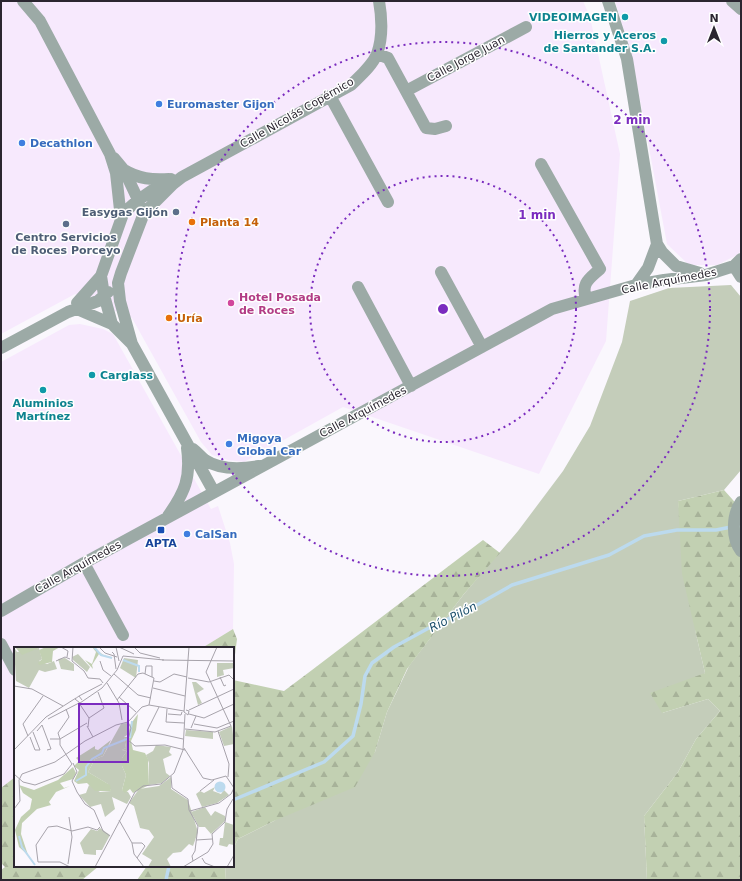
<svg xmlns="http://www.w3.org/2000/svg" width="742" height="881" viewBox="0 0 742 881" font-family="'DejaVu Sans',sans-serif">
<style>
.industrial{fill:#f7e9fd}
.grass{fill:#c4cdba}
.forest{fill:url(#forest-firs)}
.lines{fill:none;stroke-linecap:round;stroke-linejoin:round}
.stream{stroke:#bcdaee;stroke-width:3.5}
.minor{stroke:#9caaa6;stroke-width:12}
.ring{fill:none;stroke:#7b2cbf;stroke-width:2;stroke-dasharray:2 4}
.culture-dot{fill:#0f9aa8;stroke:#fff;stroke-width:1.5}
.shop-dot{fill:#3f7fe0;stroke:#fff;stroke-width:1.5}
.service-dot{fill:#5c6f8a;stroke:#fff;stroke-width:1.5}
.food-dot{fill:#e8710a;stroke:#fff;stroke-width:1.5}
.hotel-dot{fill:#d1479c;stroke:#fff;stroke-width:1.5}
.transit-dot{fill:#1a4fb4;stroke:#fff;stroke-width:1.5}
.labels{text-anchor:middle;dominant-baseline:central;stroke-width:3;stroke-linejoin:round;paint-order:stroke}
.culture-label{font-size:11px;font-weight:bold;fill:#0d838f;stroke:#fff;text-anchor:end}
.street-label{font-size:11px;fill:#2b2630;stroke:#fff}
.shop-label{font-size:11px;font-weight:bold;fill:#366cbe;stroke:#fff;text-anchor:start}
.service-label{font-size:11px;font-weight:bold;fill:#4e5e75;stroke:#fff;text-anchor:end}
.food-label{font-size:11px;font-weight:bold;fill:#c56008;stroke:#fff;text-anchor:start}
.hotel-label{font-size:11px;font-weight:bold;fill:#b23c85;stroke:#fff;text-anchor:start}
.transit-label{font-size:11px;font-weight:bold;fill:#164399;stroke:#fff}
.water-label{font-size:12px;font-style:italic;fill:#1c4f6c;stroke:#fff}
.inset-river{fill:none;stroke:#bcdaee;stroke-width:2}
.inset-road{fill:none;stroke:#a7a3ab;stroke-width:1}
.view{fill:#7b2cbf;fill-opacity:0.15;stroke:#7b2cbf;stroke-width:2}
.inset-edge{fill:none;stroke:#2b2630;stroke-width:2}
.centre{fill:#7b2cbf;stroke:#fff;stroke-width:2}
.ring-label{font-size:12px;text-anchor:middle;font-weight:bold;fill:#7b2cbf;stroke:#fff;stroke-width:3;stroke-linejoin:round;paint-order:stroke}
</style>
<defs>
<pattern id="forest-firs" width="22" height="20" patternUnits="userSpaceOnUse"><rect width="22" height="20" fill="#c2d0b2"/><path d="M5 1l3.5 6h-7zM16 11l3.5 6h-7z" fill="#a7b299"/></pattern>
</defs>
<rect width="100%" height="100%" fill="#faf7fd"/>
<path class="industrial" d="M1,1h582l7,16 30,137 -14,187 -67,133 -196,-67 -99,55 -16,-2 -16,-5 -11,-13 -69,-124 -57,-24 -74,40z
M615,1h126v250l-4,4 -20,10h-28l-22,-21 -35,-187z
M80,324l23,5 10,5 98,175 7,-3 12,37 4,21 -1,65 -31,19h-187v129l-14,11v-426l68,-37z"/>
<path class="grass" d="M731,285l10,12v173l-17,20 -46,11 18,133 9,39 -43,40 46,-14 12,12 -24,28 -18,33 -34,44 3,64h-421l-1,-14h8v-17l5,-10 36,-18 101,-69 12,-40 22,-46 55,-72 54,-63 45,-60 27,-45 32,-84 8,-41 39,-13z"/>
<path class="forest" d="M724,490l17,19v371h-94l-3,-64 34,-44 18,-33 24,-28 -12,-12 -46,14 -12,-20 55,-20 -23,-99 -4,-73z
M483,540l17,13 -36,41 -57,75 -20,43 -12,40 -20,35 -81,34 -36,18 -5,10v-169l51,11 28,-21z
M233,629l4,10 -4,31v-22h-31z
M15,777v89h84l-17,14h-81v-10l4,-3 -4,-4v-75z
M147,866h78l1,14h-89z"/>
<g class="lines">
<path class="stream" d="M233,800l91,-38 29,-26 8,-32 4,-28 7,-13 22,-16 33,-18 50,-24 35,-20 97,-30 35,-19 33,-6h39l25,-5
M166,880l3,-14"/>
<path class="minor" d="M23,1l17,20 70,133 6,19 5,46
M608,1l19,58 30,185 5,8 14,14 24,7
M732,1l9,8
M377,54l11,4 38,70 9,1 11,-3
M406,91l120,-64
M330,96l58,106
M114,158l10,12 17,36
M541,164l59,105c-11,10 -19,14 -14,30
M124,170c15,9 28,10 45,9
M734,266l7,11
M441,272l41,75
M636,285l12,-17 9,-24
M358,287l53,99
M77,303l24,-27
M77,309l35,15
M131,343l-19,-19 -8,-29 -3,-19 22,-62c14,-15 31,-25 48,-35
M1,348l67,-36 30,-11 10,-9
M193,449c4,3 8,8 12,11 15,10 37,9 54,6
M214,492l-82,-148 -12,-43 -2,-18 3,-10 23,-60 29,-29 9,-7 169,-92c9,-9 21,-19 26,-31 6,-17 5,-36 2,-53
M741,502c-9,13 -10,36 0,49
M168,516c17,-24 23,-38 19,-68
M84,563l39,72
M1,611l83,-48 468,-254 84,-24 28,-5 42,-5 28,-9 7,-7
M1,644l14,26"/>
</g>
<g class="ring">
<circle cx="443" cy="309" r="133"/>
<circle cx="443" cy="309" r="267"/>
</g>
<g class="culture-dot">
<circle cx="625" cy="17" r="4"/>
<circle cx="664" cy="41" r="4"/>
<circle cx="92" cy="375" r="4"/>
<circle cx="43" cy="390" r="4"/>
</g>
<g class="shop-dot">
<circle cx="159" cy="104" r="4"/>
<circle cx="22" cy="143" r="4"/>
<circle cx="229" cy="444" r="4"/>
<circle cx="187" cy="534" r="4"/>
</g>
<g class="service-dot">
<circle cx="176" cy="212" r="4"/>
<circle cx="66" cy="224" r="4"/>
</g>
<g class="food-dot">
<circle cx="192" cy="222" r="4"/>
<circle cx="169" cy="318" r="4"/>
</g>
<circle class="hotel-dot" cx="231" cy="303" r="4"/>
<rect class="transit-dot" x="157" y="526" width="8" height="8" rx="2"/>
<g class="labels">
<g class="culture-label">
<text x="617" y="17">VIDEOIMAGEN</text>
<text x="656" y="35">Hierros y Aceros<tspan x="656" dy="13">de Santander S.A.</tspan></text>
<text x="100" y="375" text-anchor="start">Carglass</text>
<text x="43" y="403" text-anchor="middle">Aluminios<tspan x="43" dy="13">Martínez</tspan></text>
</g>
<g class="street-label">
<text transform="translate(466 59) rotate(-28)">Calle Jorge Juan</text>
<text transform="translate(297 113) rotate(-30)">Calle Nicolás Copérnico</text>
<text transform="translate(669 281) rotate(-11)">Calle Arquímedes</text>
<text transform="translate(363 412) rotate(-28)">Calle Arquímedes</text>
<text transform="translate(78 567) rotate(-29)">Calle Arquímedes</text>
</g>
<g class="shop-label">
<text x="167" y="104">Euromaster Gijon</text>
<text x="30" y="143">Decathlon</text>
<text x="237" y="438">Migoya<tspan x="237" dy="13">Global Car</tspan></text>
<text x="195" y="534">CalSan</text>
</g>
<g class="service-label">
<text x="168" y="212">Easygas Gijón</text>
<text x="66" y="237" text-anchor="middle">Centro Servicios<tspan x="66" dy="13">de Roces Porceyo</tspan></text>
</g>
<g class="food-label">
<text x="200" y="222">Planta 14</text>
<text x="177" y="318">Uría</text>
</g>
<g class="hotel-label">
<text x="239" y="297">Hotel Posada<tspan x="239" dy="13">de Roces</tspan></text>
</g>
<g class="transit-label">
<text x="161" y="543">APTA</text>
</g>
<g class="water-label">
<text transform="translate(453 617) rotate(-27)">Río Pilón</text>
</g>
</g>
<g transform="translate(14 647)">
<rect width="220" height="220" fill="#faf7fd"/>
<path d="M0,0l3,5 22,-4 3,11 -3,2 8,3 7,-3 3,8 -12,3 -6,-2 -10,18 -13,-7zM64,7l12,13 -3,5 -14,-12 -1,-3zM51,11l9,6v7l-13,-2 -3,-10zM110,11l14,2 -2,18 -16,-10zM203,16h17v5l-11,2 1,5 -7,2zM178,35h4l8,7 -7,4 5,10 -4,2zM113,76l3,10 -6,4 2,11 -4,2 5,1 -5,7v8l4,9 -4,15 6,2 3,5 -4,7 -15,-7 3,12 -10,8 -4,-13 -11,3 -11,-12 7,-2 3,-8 11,7 11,-1 -3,-7 -20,-12 7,-13 8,-3 18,-32zM218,79l2,18 -10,2 -5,-14zM172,83l27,2v7l-28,-3zM142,98l15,2 -2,5 3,3 -9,4 3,14 4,3 -8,7 -13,2v-22l-3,-8 7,-4zM157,130v12l17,11 10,32 -5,14 -4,-2 -8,8 -8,1 -6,6 4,8h-23l4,-7 -10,-6 12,-17 -5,-7 -9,-2 -6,-22 -5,-3 10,-14 20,-3zM201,140l-2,4 8,3 3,-4 5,5 -12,8 -15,4 -6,-13 4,-3 4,2zM191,160l6,9 4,-5 10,5v5l-14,13 -6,-7h-6l-8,-15zM211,175l9,3v20l-5,-1 -2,3 -8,-2 1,-7h3zM86,181l10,7 -8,15h-6v5l-12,-1 -4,-11 11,-14 6,2z" fill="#c4cdba"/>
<path d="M1,0h23l1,1 -17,7zM32,0h14l-7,4 -1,11 -13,3 -1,-2 4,-4 -3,-9zM78,0l13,9 10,2 -16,-4 -7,11 1,4 -8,-9 7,4 4,-12zM124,67l-2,16 -5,11 2,9 12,3 3,6 1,26 -16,8 -3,-4 -5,4 -3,-3 4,-15 -4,-9v-8l5,-7 -5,-1 4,-2 -2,-11h4l2,-12zM97,93l-8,16 -8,3 -7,13 22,13 1,6h-16l-8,-8 -9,1 -4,-3 5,-11 -5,-4 5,-5 -3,-3 19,-12v3l3,1zM59,120l3,6 -3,6 -13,4 4,5 6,-2 -14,6 -7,10 2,3 -14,4 -15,14 -1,11 7,21 -9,-8 -4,-17 6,-13 9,-8 2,-10 -9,-6 -4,-8 15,5 24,-10z" fill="#c2d0b2"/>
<path d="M200.5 140a5.5 5.5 0 1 1 11 0a5.5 5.5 0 1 1-11 0Z" fill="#bcdaee"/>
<path class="inset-river" d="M80,0l7,8 11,3M109,13l16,6v6M116,91l2,-17M62,134l10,-6v-8l6,-8 10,-6 2,-5 23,-9M5,189l3,11 13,18"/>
<path class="inset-road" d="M47,0l7,4 -1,6M59,0l-1,14 12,10 4,7 12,1 3,4M85,0l6,6 12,4M102,0l3,14M105,0l15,7M120,0l6,6 20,5M161,0h21M203,0l-11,25 25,54M98,5l2,2 2,15M148,13l72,1M42,14l9,-4 5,2M86,14l3,9 8,6M100,27l24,21 13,3M131,27l1,-8h6v11M206,30l4,9 2,-1M174,31l21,4 20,-7 5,5M140,34l6,1 14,-8 13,3M93,36l12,20 3,17M0,39l18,3 31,17M139,41l32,8M65,49l23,-12M105,50l17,15M68,53l-3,-4 -4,3 5,4 22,-15 15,-18 6,-14 41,4M103,53l21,-26 5,-1 11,5 -5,27M65,56l10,15M145,60l-12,24 36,8M153,62l-1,13 18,1M172,63l3,1 -1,4 -4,-3 5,-65M175,63l45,-21M154,67l13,1 1,-3M175,67l15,4 30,-14M34,72l31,-16M114,75l3,6 -3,12 7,6 30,-1 20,5M180,77l23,4 17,-7M73,79l6,11M74,80l1,-9 15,-10 -6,-16M177,81l5,-12M171,82l30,3 16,-6M23,84l5,-6 9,24 -4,1M204,84l11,33 -1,13M14,89l-5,-12 20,-28M16,90l5,13h5l-7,-18M36,92h10l-2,-6 11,-16 -3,-8M170,101l19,30 9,2 14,-4 8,12M0,103l32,-33 30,-19M59,116l4,9 -5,9 5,11 8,12 9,6 9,21 7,5M0,127l9,8 12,3 29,-11 8,-10 -12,-19v-6l27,-16M157,129l1,12 16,11 1,11 9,16 -3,25 -3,5 1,5M186,144l14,-11M0,162l6,-8 -1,-21 3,-6 33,-12 30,-21 31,-16 12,-3 14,-15 7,-2 35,6M176,164l29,-8 12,-9 3,-6M105,173l13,23 2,11 10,13M182,193l16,-1M118,196h10l3,3 -8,12M188,211l3,5 10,4M24,215l-2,-17 12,-18 9,-1 15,5 16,-4 9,3 3,-3M24,215h22l10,5M54,217l4,-27 -3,-20M81,220l40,-75 8,-6 18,-2 13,-11 9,-23 2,-36M169,220l25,-15 5,-8 -1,-10 13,-12 2,-13 6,-10M213,220l7,-12"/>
<path class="view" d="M65,57h49v58h-49z"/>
<rect width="220" height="220" class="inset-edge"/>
</g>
<circle cx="443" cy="309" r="6" class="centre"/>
<g class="ring-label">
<text x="632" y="124">2 min</text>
<text x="537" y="219">1 min</text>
</g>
<rect width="742" height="881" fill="none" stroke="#2b2630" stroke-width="4"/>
<g transform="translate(714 28)" stroke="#ffffff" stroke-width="3" paint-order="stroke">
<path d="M0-3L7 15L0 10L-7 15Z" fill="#2b2630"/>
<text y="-6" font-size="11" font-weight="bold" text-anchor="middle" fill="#2b2630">N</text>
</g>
</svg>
